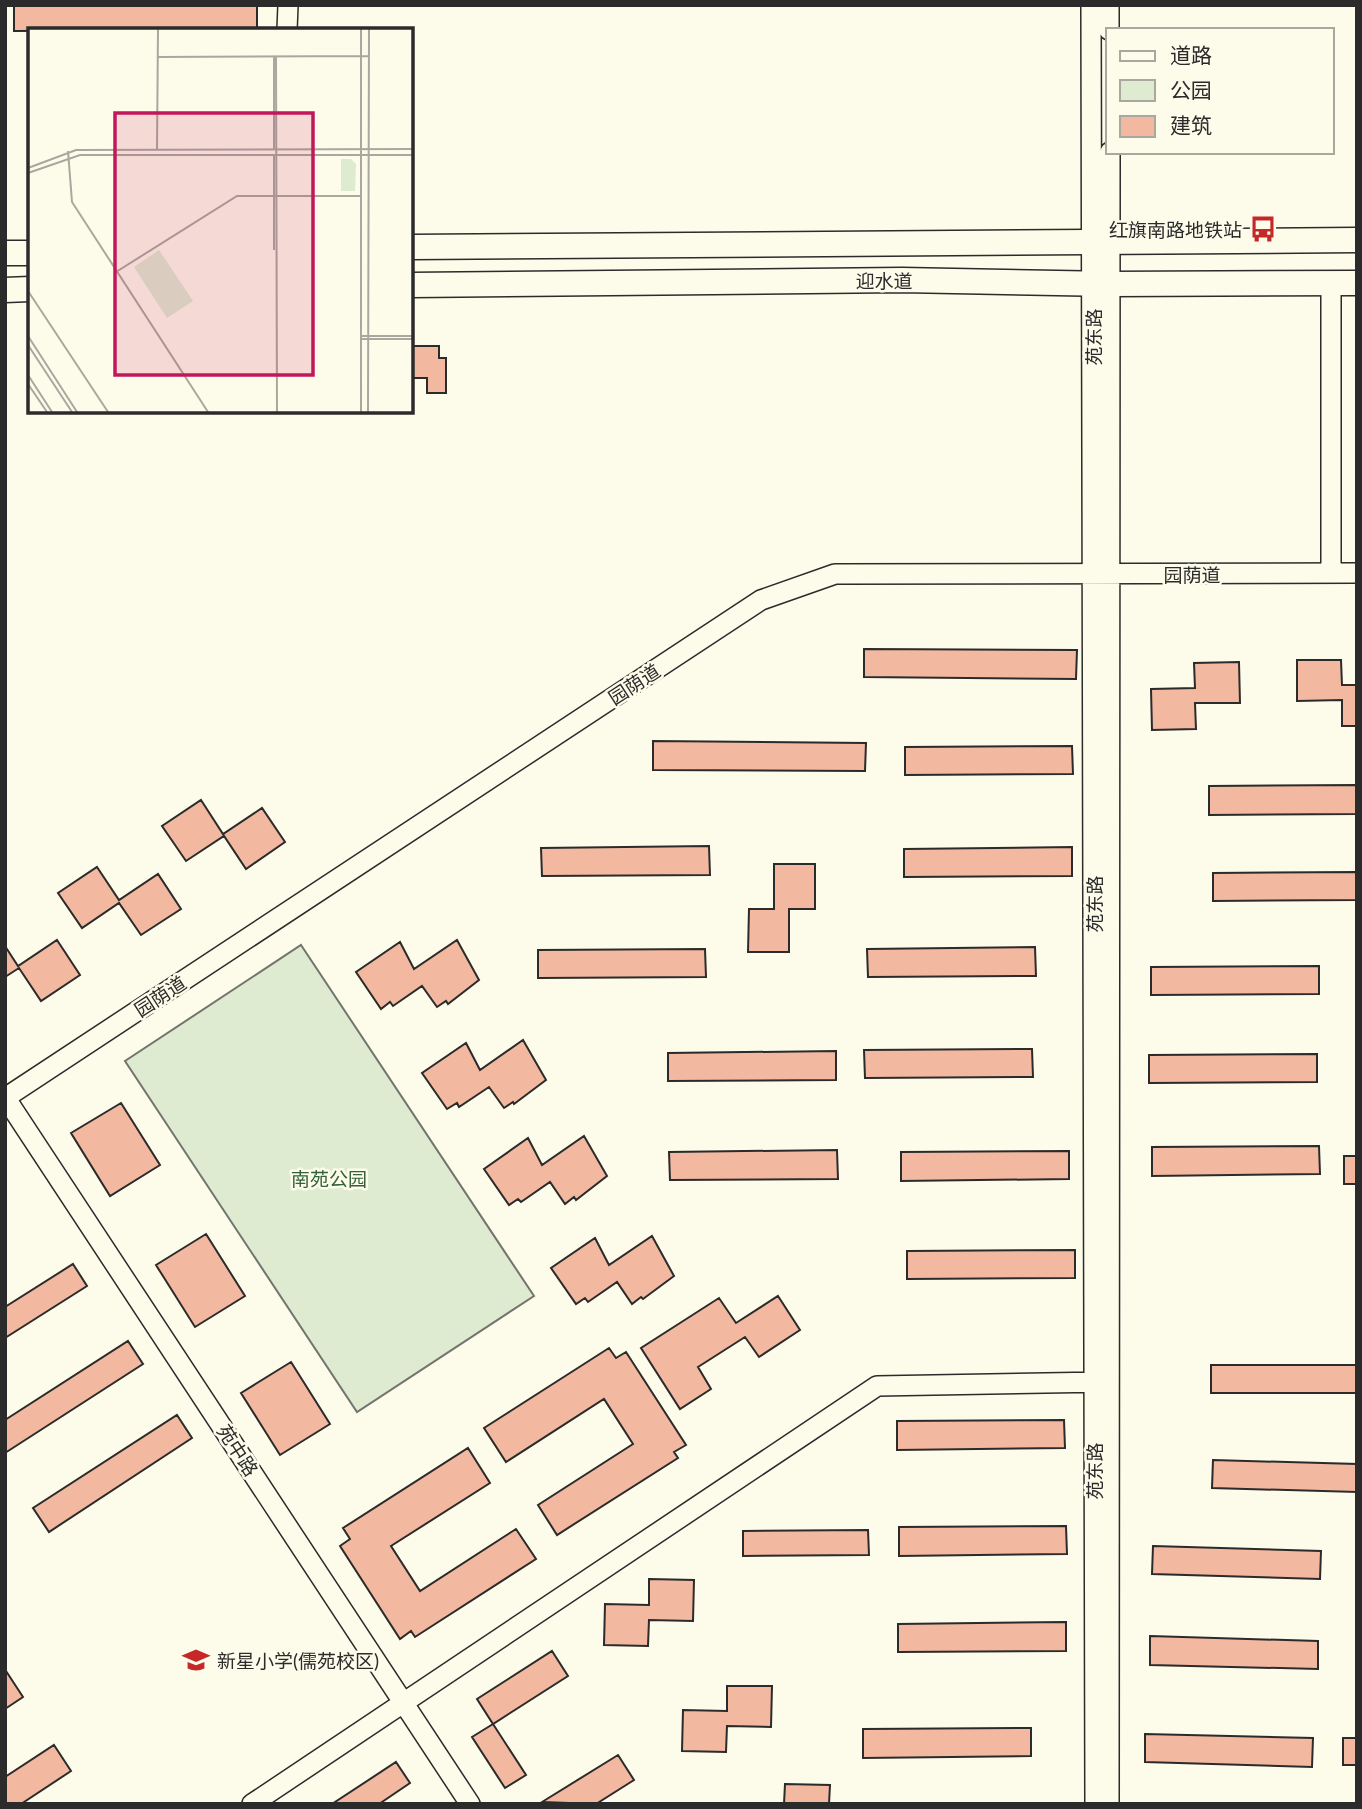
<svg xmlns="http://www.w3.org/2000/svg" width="1362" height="1809" viewBox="0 0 1362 1809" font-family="Lato,'Noto Sans SC',sans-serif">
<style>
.green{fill:#deebd1;stroke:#74746e;stroke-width:2}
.building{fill:#f2b8a0;stroke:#2b2b2b;stroke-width:2}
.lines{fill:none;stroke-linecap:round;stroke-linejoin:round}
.minor-casing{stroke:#2b2b2b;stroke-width:22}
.major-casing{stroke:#2b2b2b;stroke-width:27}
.minor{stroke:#fdfbea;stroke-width:19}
.major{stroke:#fdfbea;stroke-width:24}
.labels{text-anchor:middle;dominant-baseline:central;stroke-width:5;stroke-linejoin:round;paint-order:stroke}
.poi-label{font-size:19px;fill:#2b2b2b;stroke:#fdfbea;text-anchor:end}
.street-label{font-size:19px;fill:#2b2b2b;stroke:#fdfbea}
.park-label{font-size:19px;fill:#34623c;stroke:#fdfbea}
.inset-road{fill:none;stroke:#a9a89e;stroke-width:2}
.view{fill:#c2185b;fill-opacity:0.15;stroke:#c2185b;stroke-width:3.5}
.inset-edge{fill:none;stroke:#2b2b2b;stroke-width:3.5}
</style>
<rect width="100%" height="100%" fill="#fdfbea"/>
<path class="green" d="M301,945l233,351 -177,116 -232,-351z"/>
<path class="building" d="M14,5h243v25l-243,1z
M411,346h28v12h7v35h-19v-15h-16z
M864,649l213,1 -1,29 -212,-2z
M1297,660h44l1,25h15v41h-15v-26l-45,1z
M1239,662l1,41h-45l1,26 -44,1 -1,-41 44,-1 -1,-25z
M653,741l213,2 -1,28 -212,-1z
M1072,746l1,28 -168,1v-28z
M1357,785v29l-148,1v-29z
M201,800l22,34 39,-26 23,34 -39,27 -22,-33 -38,25 -24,-35z
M709,846l1,29 -168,1 -1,-28z
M1072,847v29l-168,1v-28z
M774,864h41v45h-26v43h-41l1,-43h25z
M97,867l22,33 39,-26 23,35 -40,26 -22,-32 -37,25 -24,-35z
M1357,872v28l-144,1v-28z
M57,940l23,35 -39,26 -22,-33 -14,9v-31l13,20z
M457,940l22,40 -31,24 -2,-3 -9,6 -15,-21 -29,20 -3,-4 -9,7 -25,-37 44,-30 14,27z
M1035,947l1,29 -168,1 -1,-28z
M705,949l1,28 -168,1v-28z
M1319,966v28l-168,1v-28z
M523,1040l23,40 -32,24 -1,-2 -9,6 -15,-21 -30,20 -2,-4 -10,6 -25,-36 44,-30 14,27z
M1032,1049l1,28 -168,1 -1,-28z
M836,1051v29l-168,1v-28z
M1317,1054v28l-168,1v-28z
M121,1103l39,62 -50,31 -39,-63z
M584,1136l23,40 -31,24 -2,-3 -9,7 -15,-22 -29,20 -3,-3 -9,6 -25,-36 44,-31 14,27z
M1319,1146l1,28 -168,2v-29z
M837,1150l1,29 -168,1 -1,-28z
M1069,1151v28l-168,2v-29z
M1344,1156h13v28h-13z
M206,1234l39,62 -50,31 -39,-62z
M652,1236l22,40 -31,23 -2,-2 -9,7 -15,-22 -29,20 -3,-4 -9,6 -25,-36 44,-30 14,27z
M1075,1250v28l-168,1v-28z
M73,1264l14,22 -82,52v-31z
M778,1296l22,34 -41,27 -14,-20 -47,30 13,22 -31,20 -39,-61 78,-50 17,25z
M128,1341l15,23 -138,89v-33z
M609,1348l7,10 10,-6 60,93 -12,7 4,6 -121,77 -19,-30 95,-61 -29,-45 -98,63 -22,-34z
M291,1362l39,62 -50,31 -39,-62z
M1211,1365h146v28h-146z
M177,1415l15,23 -143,94 -16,-24z
M1064,1420l1,28 -168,2v-29z
M468,1448l22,35 -99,63 29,45 96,-62 20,30 -121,78 -4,-6 -11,8 -60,-93 10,-7 -7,-11z
M1213,1460l144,4v28l-145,-4z
M1066,1526l1,28 -168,2v-29z
M868,1530l1,25 -126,1v-25z
M1153,1546l168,5 -1,28 -168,-5z
M649,1579l45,1 -1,41 -44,-1 -1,26 -44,-1 1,-41 44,1z
M1066,1622v29l-168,1v-28z
M1150,1636l168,5v28l-168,-4z
M552,1651l16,25 -75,48 -16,-25z
M6,1671l17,26 -18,12v-37z
M727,1686h45l-1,41 -44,-1 -1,26 -44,-1 1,-41 44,1z
M493,1724l33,51 -21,13 -33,-51z
M1031,1728v28l-168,2v-29z
M1145,1734l168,4 -1,29 -167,-5z
M1343,1738h14v27h-14z
M54,1745l17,26 -50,33h-16v-27z
M618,1755l16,25 -38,24 -54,-2z
M396,1762l14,21 -31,21h-47z
M785,1784l45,1 -1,19h-45z"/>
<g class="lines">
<g class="minor-casing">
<path id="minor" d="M1091,5l4,1799
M1109,5v25
M287,30l1,-25
M1331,573v-290
M5,1097l465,707
M5,1098l756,-498 74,-26 522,-1
M252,1804l625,-418 227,-4
M1109,1804l1,-1652"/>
</g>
<g class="major-casing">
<path id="major" d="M411,247l946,-7
M5,253h25
M411,285l491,-5 209,4 246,-1
M5,290l25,-1"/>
</g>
<use href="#minor" class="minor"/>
<use href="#major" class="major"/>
</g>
<defs>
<g id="bus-bare" transform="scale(2.1)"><path d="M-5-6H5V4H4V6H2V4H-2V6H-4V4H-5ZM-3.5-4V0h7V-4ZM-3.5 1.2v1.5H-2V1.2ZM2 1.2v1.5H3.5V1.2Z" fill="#c62828" stroke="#fdfbea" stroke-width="2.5" paint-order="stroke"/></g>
<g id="school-bare" transform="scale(2.1)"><path d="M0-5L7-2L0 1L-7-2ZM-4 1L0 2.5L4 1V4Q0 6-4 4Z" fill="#c62828" stroke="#fdfbea" stroke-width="2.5" paint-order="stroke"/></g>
</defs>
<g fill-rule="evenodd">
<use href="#bus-bare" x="1263" y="229"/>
<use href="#school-bare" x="196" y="1660"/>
</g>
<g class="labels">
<g class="poi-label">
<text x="1242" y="229">红旗南路地铁站</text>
<text x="217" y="1660" text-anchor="start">新星小学(儒苑校区)</text>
</g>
<g class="street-label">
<text x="884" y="280">迎水道</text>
<text transform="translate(1093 337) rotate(-90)">苑东路</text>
<text x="1192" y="574">园荫道</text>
<text transform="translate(634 684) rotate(-33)">园荫道</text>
<text transform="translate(1094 904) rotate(-90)">苑东路</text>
<text transform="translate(160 996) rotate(-33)">园荫道</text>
<text transform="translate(238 1450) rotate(57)">苑中路</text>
<text transform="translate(1094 1471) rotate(-90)">苑东路</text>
</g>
<g class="park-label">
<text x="329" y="1178">南苑公园</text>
</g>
</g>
<g transform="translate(28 28)">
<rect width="385" height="385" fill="#fdfbea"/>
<path d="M313,131h10l5,5 -1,27h-14zM131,222l34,51 -26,17 -33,-51z" fill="#deebd1"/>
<path class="inset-road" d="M333,1v383M246,28v93M248,28l1,356M130,29l211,-1M129,121l1,-120M40,123l4,51 136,210M246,128v94M0,140l48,-18 337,-1M0,145l52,-18h333M88,244l121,-76h124M0,263l80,121M0,308l49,76M333,308h52M333,311h52M0,317l44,67M0,347l24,37M0,356l19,28M340,384l1,-383"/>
<path class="view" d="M87,85h198v262h-198z"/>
<rect width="385" height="385" class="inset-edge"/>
</g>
<rect width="1362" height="1809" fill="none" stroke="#2b2b2b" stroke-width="14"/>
<rect x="1106" y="28" width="228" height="126" fill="#fdfbea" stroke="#a9a89e" stroke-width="2"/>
<rect x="1120" y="51" width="35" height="10" fill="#fdfbea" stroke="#a9a89e" stroke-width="2"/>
<text x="1170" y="63" font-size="21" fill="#2b2b2b">道路</text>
<rect x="1120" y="80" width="35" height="21" fill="#deebd1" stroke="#a9a89e" stroke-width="2"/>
<text x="1170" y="98" font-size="21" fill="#2b2b2b">公园</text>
<rect x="1120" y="116" width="35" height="21" fill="#f2b8a0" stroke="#a9a89e" stroke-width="2"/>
<text x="1170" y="133" font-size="21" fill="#2b2b2b">建筑</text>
</svg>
